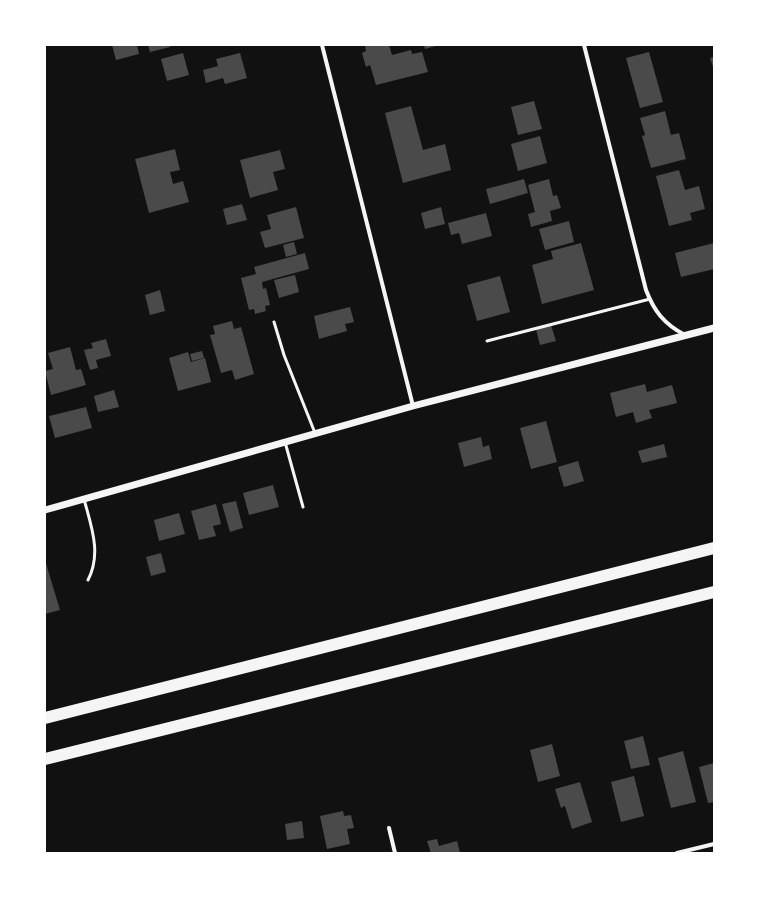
<svg xmlns="http://www.w3.org/2000/svg" width="759" height="898" viewBox="0 0 759 898" font-family="Mulish,sans-serif">
<style>
.building{fill:#4a4a4a}
.lines{fill:none;stroke-linecap:round;stroke-linejoin:round}
.service{stroke:#f5f5f5;stroke-width:3}
.minor{stroke:#f5f5f5;stroke-width:4}
.tertiary{stroke:#f5f5f5;stroke-width:7}
.motorway{stroke:#f5f5f5;stroke-width:12}
</style>
<rect width="100%" height="100%" fill="#111"/>
<path class="building" d="M112,45h25l2,9 -23,6z
M148,45h22v2l-20,5z
M365,45h24l3,10 19,-5 1,4 10,-2 6,20 -52,13 -6,-20 -4,2 -4,-14 4,-2z
M424,45h15l-14,4z
M649,52l14,50 -23,6 -14,-50z
M183,53l6,22 -22,6 -6,-22z
M240,53l7,25 -22,6 -2,-6 -17,5 -3,-13 15,-4 -2,-7z
M714,57v13l-4,-12z
M534,101l8,28 -24,6 -7,-28z
M411,106l12,44 22,-6 6,26 -48,13 -18,-70z
M665,111l6,24 8,-2 7,26 -35,9 -9,-32 3,-1 -5,-17z
M540,136l7,27 -29,8 -7,-27z
M175,149l5,21 -10,2 3,12 10,-3 6,21 -40,11 -14,-54z
M280,150l5,19 -12,3 5,18 -28,8 -10,-38z
M679,170l6,20 14,-4 6,23 -15,4 2,7 -23,6 -13,-50z
M524,179l4,14 -38,11 -4,-15z
M549,179l4,17 4,-1 4,13 -11,3 2,10 -21,6 -3,-13 7,-2 -7,-27z
M242,204l5,16 -20,5 -4,-16z
M296,207l8,31 -39,10 -5,-16 11,-3 -4,-14z
M441,207l4,17 -20,5 -4,-16z
M486,213l6,23 -30,8 -3,-11 -8,2 -3,-12z
M569,221l5,21 -29,8 -6,-21z
M294,242l3,12 -11,3 -3,-12z
M581,243l13,47 -52,14 -10,-39 21,-6 -2,-8z
M714,243v26l-33,8 -6,-24z
M305,253l4,16 -47,13 1,7 3,-1 4,17 -5,1 1,5 -11,3 -1,-5 -5,1 -8,-32 15,-4 -2,-7z
M295,275l4,17 -20,6 -5,-18z
M500,276l10,36 -33,9 -10,-36z
M160,290l5,21 -15,4 -5,-20z
M350,307l4,15 -9,2 2,7 -28,8 -5,-23z
M232,321l2,8 7,-2 13,47 -19,6 -3,-10 -11,3 -11,-38 5,-1 -2,-8z
M551,325l5,16 -16,4 -4,-16z
M106,339l5,17 -15,4 2,8 -8,2 -6,-20 9,-2 -2,-5z
M70,347l6,23 5,-1 5,16 -35,10 -6,-24 8,-2 -5,-16z
M202,351l2,7 -12,3 -2,-7z
M188,352l3,10 14,-4 6,24 -33,9 -9,-33z
M645,384l2,8 25,-7 5,18 -28,7 3,8 -16,5 -3,-11 -17,5 -6,-24z
M114,390l5,17 -21,5 -4,-16z
M86,407l6,21 -37,10 -6,-22z
M546,421l11,41 -26,7 -11,-41z
M481,437l2,10 6,-2 3,14 -28,8 -6,-24z
M664,444l3,13 -25,6 -4,-12z
M578,461l6,20 -20,6 -6,-20z
M273,485l6,22 -30,8 -6,-22z
M236,501l7,27 -13,4 -8,-28z
M216,504l5,20 -8,2 3,10 -17,4 -8,-29z
M179,513l6,21 -26,7 -5,-21z
M161,553l5,19 -15,4 -5,-19z
M45,560l15,50 -15,4z
M643,736l7,29 -19,4 -7,-28z
M552,744l8,32 -22,6 -8,-32z
M683,751l13,51 -25,6 -13,-50z
M714,763v39l-6,1 -9,-36z
M634,776l10,40 -23,6 -10,-40z
M580,782l12,40 -20,7 -7,-23 -4,2 -6,-19z
M343,811l1,5 7,-1 3,13 -7,1 3,15 -23,5 -7,-33z
M302,821l2,17 -17,2 -2,-16z
M437,839l2,7 18,-5 3,12h-29l-4,-12z"/>
<g class="lines">
<path class="service" d="M274,322l10,33 31,78
M487,341l163,-42
M285,442l18,65
M84,499c7,27 18,54 4,81"/>
<path class="minor" d="M322,45l91,361
M584,45l62,245c8,21 18,34 39,45
M389,828l6,25
M677,853l37,-9"/>
<path class="tertiary" d="M45,510l368,-104 301,-78"/>
<path class="motorway" d="M45,718l669,-170
M45,759l669,-167"/>
</g>
<rect width="759" height="898" fill="none" stroke="#ffffff" stroke-width="92"/>
</svg>
